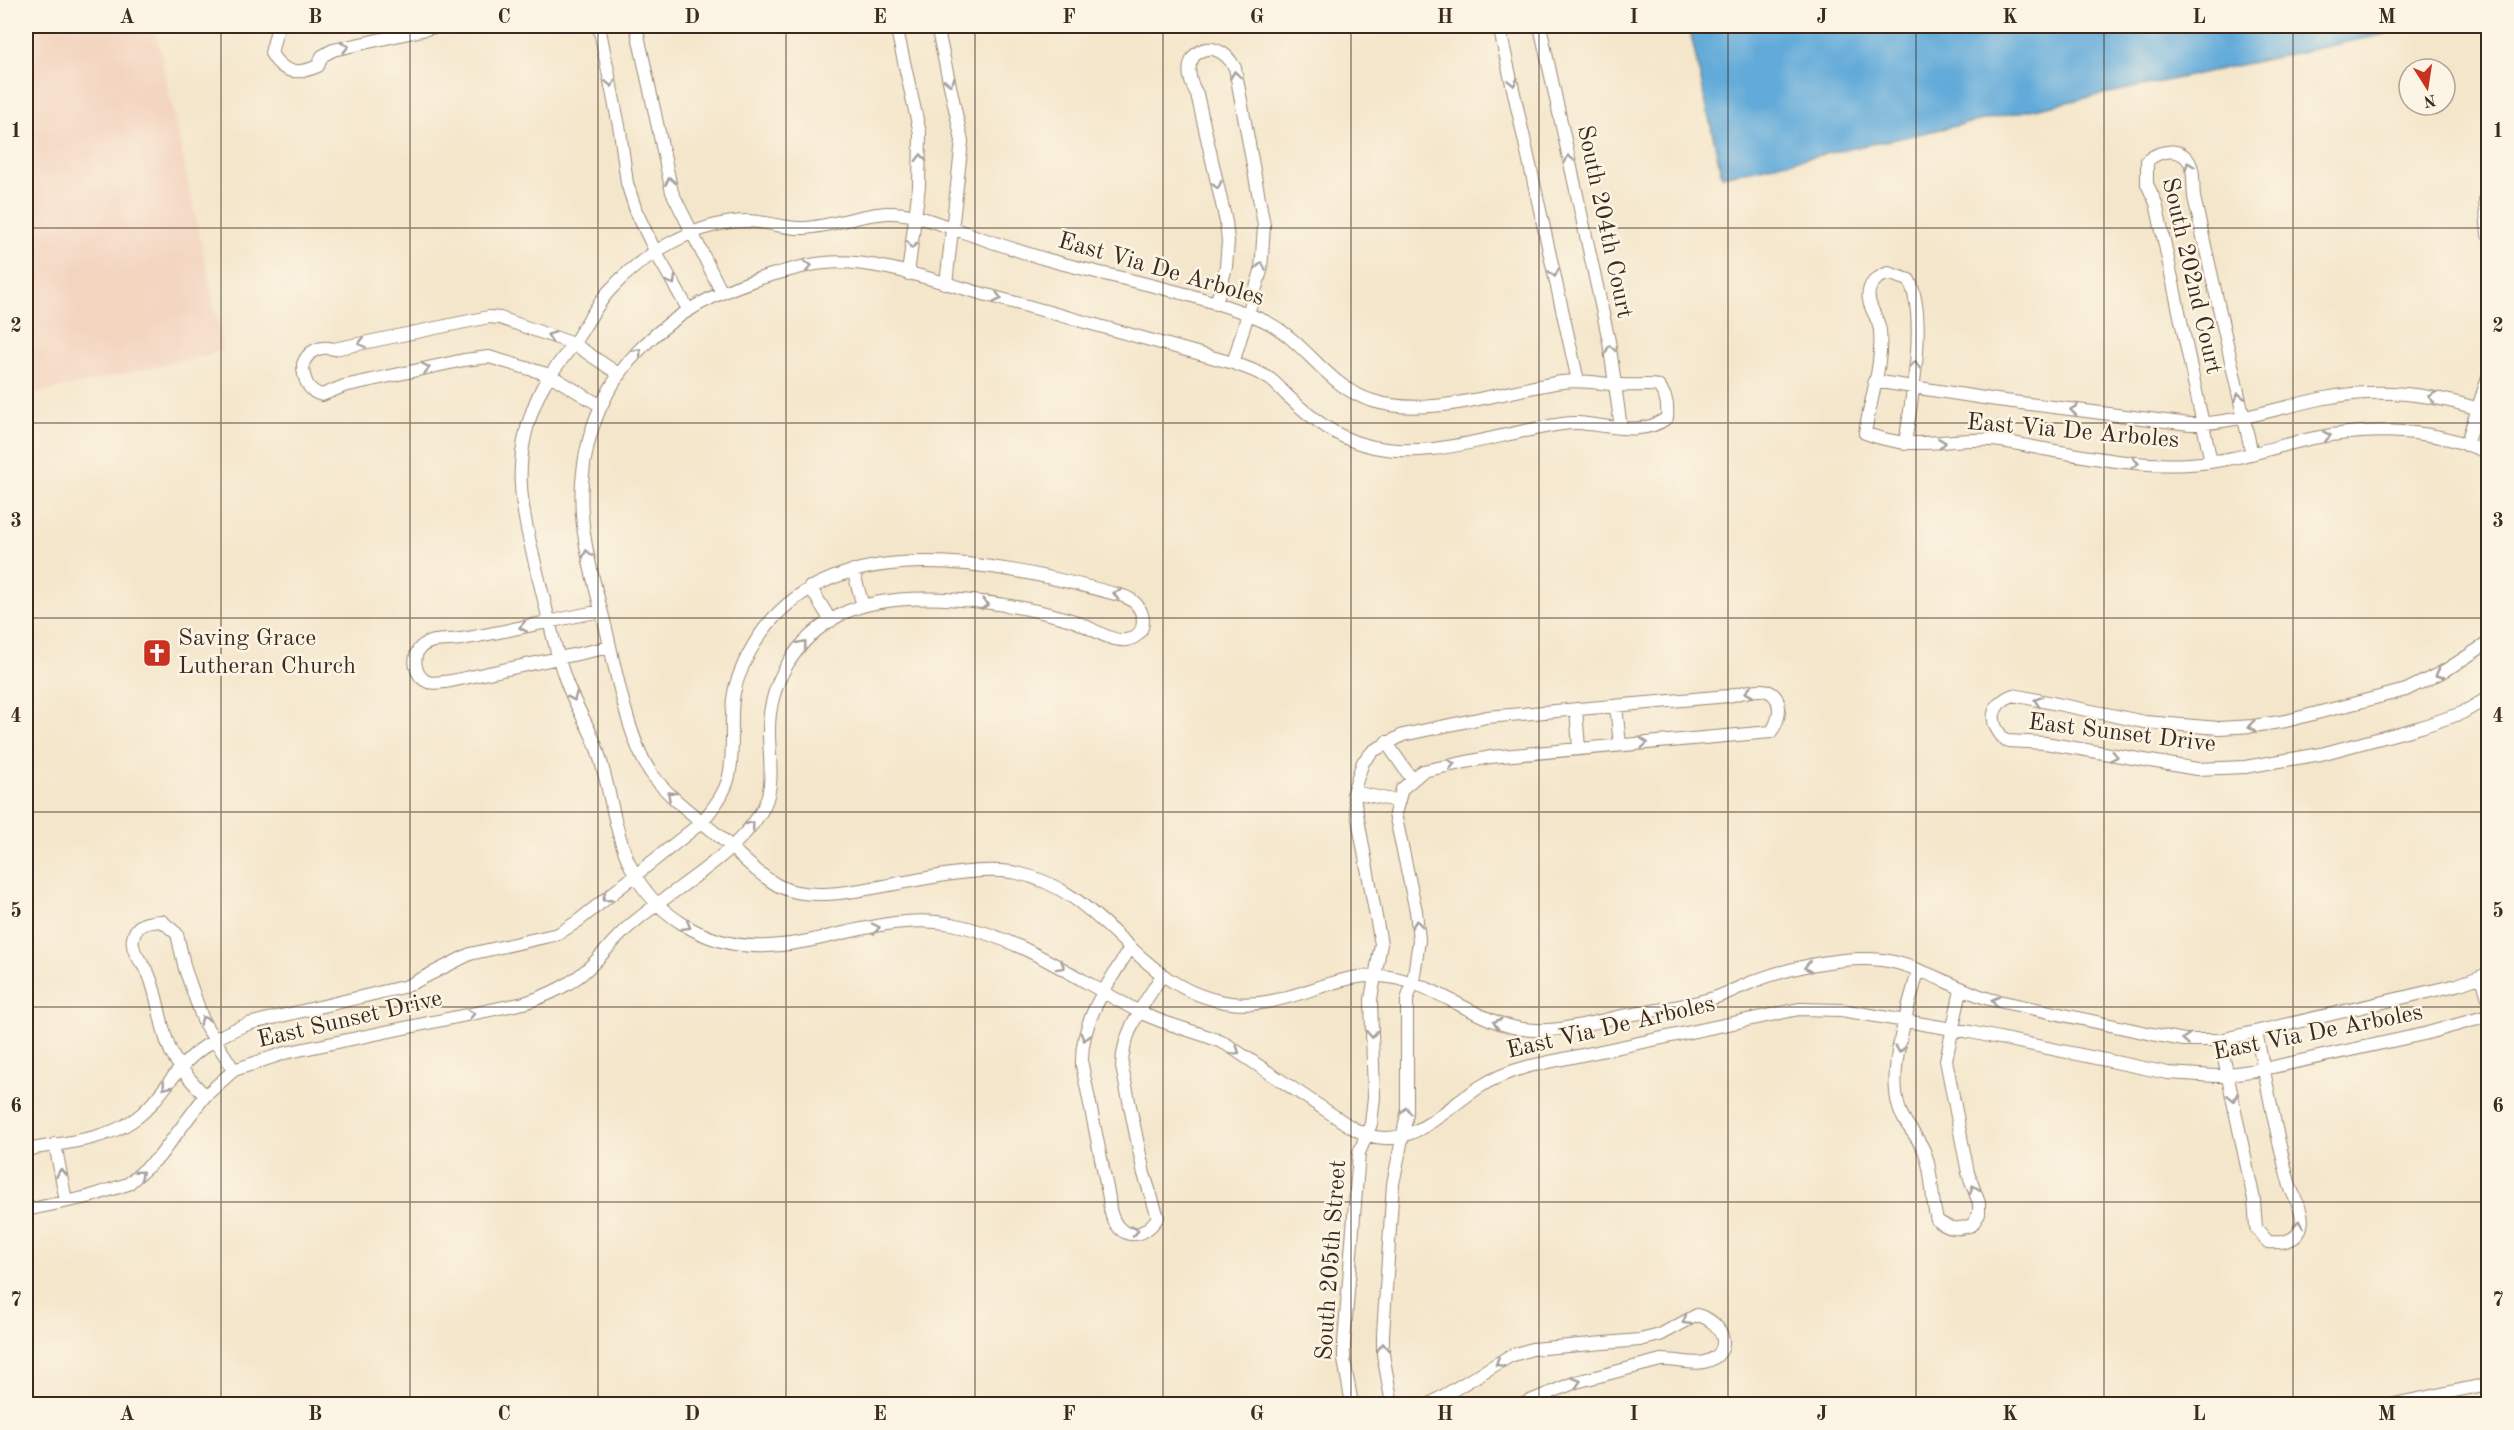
<svg xmlns="http://www.w3.org/2000/svg" width="2514" height="1430" viewBox="0 0 2514 1430" font-family="'Old Standard TT',serif">
<style>
.built{fill:#f3d4bf}
.water{fill:#62aad9;stroke:#4e6a7c;stroke-width:1.5}
.lines{fill:none;stroke-linecap:round;stroke-linejoin:round}
.street-casing{stroke:#988874;stroke-width:14}
.street{stroke:#fff;stroke-width:12}
.oneway{stroke:#a79f9a}
.grid{fill:none;stroke:#3b2a1e;stroke-width:1.5;stroke-opacity:0.55}
.labels{text-anchor:middle;dominant-baseline:central;stroke-width:5;stroke-linejoin:round;paint-order:stroke}
.street-label{font-size:24px;fill:#3b2a1e;stroke:#fcf5e5}
.poi-label{font-size:24px;fill:#3b2a1e;stroke:#fcf5e5;text-anchor:start}
.neatline{fill:none;stroke:#3b2a1e;stroke-width:2}
.grid-label{font-size:20px;text-anchor:middle;font-weight:bold;fill:#3b2a1e}
</style>
<rect width="100%" height="100%" fill="#fcf5e5"/>
<filter id="ink" filterUnits="userSpaceOnUse"><feTurbulence type="fractalNoise" baseFrequency=".0167" numOctaves="2"/><feDisplacementMap in="SourceGraphic" scale="12" xChannelSelector="R" yChannelSelector="G"/><feConvolveMatrix kernelMatrix="1 2 1 2 8 2 1 2 1" color-interpolation-filters="sRGB"/></filter>
<filter id="wash" filterUnits="userSpaceOnUse"><feTurbulence type="fractalNoise" baseFrequency=".008" numOctaves="4" result="noise"/><feDisplacementMap in="SourceGraphic" scale="24" xChannelSelector="R" yChannelSelector="G"/><feGaussianBlur stdDeviation="1.35" result="paint"/><feColorMatrix in="noise" values="0 0 0 0 0 0 0 0 0 0 0 0 0 0 0 0 0 1.4 0 .05"/><feComposite in="paint" operator="in"/></filter>
<g filter="url(#wash)">
<rect width="100%" height="100%" fill="#f4e6cb"/>
<path class="built" d="M26,26h129l69,325 -198,45z"/>
<path class="water" d="M1689,26h733l-700,150z"/>
</g>
<g filter="url(#ink)">
<g class="lines">
<g class="street-casing">
<path id="street" d="M278,26l-7,27c12,21 26,22 47,13l4,-10 11,-6 107,-24
M599,26l21,105 7,52 9,28 20,42 32,56
M636,26l36,166 49,99
M896,26l24,107 -1,53 -11,88
M937,26l25,115 -16,143
M1499,26l79,355
M1540,26l69,315 12,87
M2488,189l-3,11 3,35
M1216,304l10,-37 2,-26 -2,-19 -29,-128c-25,-40 18,-64 38,-26l29,157 -3,46 -28,92
M1874,381l123,19 193,24c47,-1 90,-17 135,-26 55,-11 111,-4 163,14
M601,406l-51,-31 -61,-18 -25,3 -120,26 -22,9c-14,-3 -19,-17 -19,-31 5,-13 17,-19 31,-15l155,-32 11,1 74,26 46,31
M1905,444c6,-43 23,-126 4,-164l-21,-7c-9,4 -17,8 -19,18 -3,15 10,26 11,40 3,33 -10,70 -15,102 49,19 77,5 125,7 19,1 36,6 54,9 48,9 97,18 145,15 43,-2 83,-17 125,-26 57,-11 121,-10 174,15
M2466,445l22,-68
M2211,462l-55,-259 -9,-19v-23c14,-13 40,-15 45,8 2,9 1,19 2,28l58,257
M853,570l10,36
M810,587l21,34
M601,611c-46,9 -93,20 -140,28 -13,2 -30,-1 -40,8 -10,10 -6,30 7,35 7,2 16,0 23,-1l159,-34
M2488,643l-42,27 -40,20 -120,31 -33,5 -34,2 -74,-6 -132,-27c-24,10 -25,28 -7,46l39,2 152,26 48,-2 76,-13 100,-27 41,-14 26,-15
M1616,706l4,39
M1576,709l3,40
M1386,742l25,36
M1353,792l44,9
M1130,948c-22,36 -50,73 -48,117l27,133c0,35 28,51 49,19l-14,-43 -22,-107c0,-34 21,-62 39,-90
M1918,971c-10,40 -31,97 -19,137 5,18 22,30 27,48 7,21 5,43 11,64 12,10 20,10 35,5l7,-11v-11l-11,-30 -22,-113 15,-70
M2488,974l-31,11 -237,55h-36l-32,-6 -163,-35c-35,-11 -70,-34 -107,-39 -40,-5 -100,9 -137,25 -12,5 -23,11 -35,14 -29,8 -59,12 -88,17 -24,5 -50,13 -75,14 -63,5 -106,-50 -167,-54 -49,-3 -95,34 -149,27 -96,-13 -122,-111 -214,-130 -70,-14 -186,41 -238,13 -22,-12 -41,-33 -59,-49 -22,-19 -48,-37 -66,-60 -24,-30 -38,-105 -47,-144 -12,-49 -29,-99 -25,-150 8,-114 90,-181 193,-209 16,-4 33,-10 50,-11 50,-5 113,19 162,32 82,22 164,45 246,68 12,4 26,9 37,16 7,5 13,13 20,19 21,20 44,38 72,46 53,16 110,-2 162,-13 18,-3 37,-9 54,-8 30,2 63,14 89,-5 1,-13 0,-22 -9,-32 -12,-2 -24,0 -36,-1 -20,-1 -40,-6 -60,-3 -57,8 -132,37 -189,19 -48,-14 -69,-65 -115,-83 -67,-27 -140,-39 -209,-58 -35,-10 -69,-22 -103,-34 -18,-6 -38,-14 -58,-13 -27,1 -55,13 -83,15 -20,1 -39,-7 -59,-7 -50,1 -105,34 -137,70 -13,15 -22,32 -33,49 -11,17 -26,32 -35,50 -35,74 -18,123 0,198 8,31 14,63 25,93 8,23 22,43 30,65 24,68 16,134 87,178 92,58 176,-18 269,0 69,14 123,54 184,86 29,16 61,20 90,34l125,83c51,32 86,-12 127,-39 16,-11 33,-17 52,-22l269,-57 42,1 129,22 198,41 48,3 48,-7 160,-35 64,-18
M2482,977l6,21
M2220,1040l34,160 2,28 12,14c13,1 30,0 33,-16 4,-13 -7,-28 -11,-40 -14,-50 -23,-103 -34,-154
M205,1096c-11,-13 -24,-25 -32,-40 -13,-25 -13,-55 -24,-81 -5,-11 -19,-23 -16,-37 3,-15 15,-16 29,-17l15,13 8,35 19,54 30,47
M55,1144l11,57
M26,1150c33,-7 77,-9 106,-29 20,-13 32,-34 47,-51 17,-21 44,-37 69,-46l159,-38 63,-32 88,-20 20,-13 124,-99c11,-14 23,-28 27,-46 7,-31 -2,-65 8,-95 58,-167 258,-120 386,-85 24,7 28,40 3,44 -17,2 -38,-15 -55,-20 -59,-18 -175,-35 -231,-5 -44,23 -72,68 -71,118 0,26 7,55 -8,79 -28,47 -96,81 -136,118 -19,18 -33,39 -56,53 -14,9 -29,15 -45,20l-239,50 -51,17 -29,26 -46,61 -31,27 -40,13 -62,13
M1352,1404l-8,-44v-17l15,-190 12,-29 3,-27 -3,-98 10,-55 -28,-152 10,-30 10,-11 30,-16 84,-18 241,-21c10,-2 24,-7 34,-6 23,2 19,30 9,42l-281,25 -67,14 -21,18 -7,25 21,97 3,29 -6,42 -6,18v114l-14,70 -10,150v20l9,50
M1430,1404l80,-48 22,-7 108,-9 20,-5 37,-20c29,7 37,40 7,47 -14,3 -28,-3 -43,-2l-85,22 -53,22
M2394,1404l94,-20"/>
</g>
<use href="#street" class="street"/>
</g>
<defs><path id="oneway-chevron" d="M-2-3.5L2.5 0L-2 3.5" fill="none" stroke-width="1.6" stroke-linecap="round" stroke-linejoin="round" transform="scale(1.5)"/></defs>
<g class="oneway">
<use href="#oneway-chevron" transform="translate(345 47) rotate(-13)"/>
<use href="#oneway-chevron" transform="translate(1235 75) rotate(-98)"/>
<use href="#oneway-chevron" transform="translate(950 82) rotate(77)"/>
<use href="#oneway-chevron" transform="translate(1513 82) rotate(78)"/>
<use href="#oneway-chevron" transform="translate(611 83) rotate(78)"/>
<use href="#oneway-chevron" transform="translate(921 158) rotate(-91)"/>
<use href="#oneway-chevron" transform="translate(1569 159) rotate(-102)"/>
<use href="#oneway-chevron" transform="translate(2189 166) rotate(-111)"/>
<use href="#oneway-chevron" transform="translate(670 181) rotate(-100)"/>
<use href="#oneway-chevron" transform="translate(1217 185) rotate(77)"/>
<use href="#oneway-chevron" transform="translate(912 245) rotate(97)"/>
<use href="#oneway-chevron" transform="translate(808 266) rotate(-11)"/>
<use href="#oneway-chevron" transform="translate(1261 266) rotate(-80)"/>
<use href="#oneway-chevron" transform="translate(1554 273) rotate(78)"/>
<use href="#oneway-chevron" transform="translate(672 281) rotate(60)"/>
<use href="#oneway-chevron" transform="translate(998 298) rotate(15)"/>
<use href="#oneway-chevron" transform="translate(551 336) rotate(-160)"/>
<use href="#oneway-chevron" transform="translate(362 343) rotate(168)"/>
<use href="#oneway-chevron" transform="translate(1610 349) rotate(-100)"/>
<use href="#oneway-chevron" transform="translate(638 352) rotate(-50)"/>
<use href="#oneway-chevron" transform="translate(1915 365) rotate(-84)"/>
<use href="#oneway-chevron" transform="translate(426 368) rotate(-12)"/>
<use href="#oneway-chevron" transform="translate(2239 397) rotate(-103)"/>
<use href="#oneway-chevron" transform="translate(2432 397) rotate(-171)"/>
<use href="#oneway-chevron" transform="translate(2074 410) rotate(-173)"/>
<use href="#oneway-chevron" transform="translate(2327 436) rotate(-10)"/>
<use href="#oneway-chevron" transform="translate(1942 443) rotate(-7)"/>
<use href="#oneway-chevron" transform="translate(2135 463) rotate(5)"/>
<use href="#oneway-chevron" transform="translate(587 554) rotate(-102)"/>
<use href="#oneway-chevron" transform="translate(1117 594) rotate(-164)"/>
<use href="#oneway-chevron" transform="translate(985 604) rotate(5)"/>
<use href="#oneway-chevron" transform="translate(523 627) rotate(169)"/>
<use href="#oneway-chevron" transform="translate(803 644) rotate(-50)"/>
<use href="#oneway-chevron" transform="translate(2439 674) rotate(152)"/>
<use href="#oneway-chevron" transform="translate(1749 692) rotate(170)"/>
<use href="#oneway-chevron" transform="translate(573 697) rotate(66)"/>
<use href="#oneway-chevron" transform="translate(2038 701) rotate(-162)"/>
<use href="#oneway-chevron" transform="translate(2252 726) rotate(174)"/>
<use href="#oneway-chevron" transform="translate(1644 743) rotate(-5)"/>
<use href="#oneway-chevron" transform="translate(2114 756) rotate(11)"/>
<use href="#oneway-chevron" transform="translate(1451 764) rotate(-12)"/>
<use href="#oneway-chevron" transform="translate(671 795) rotate(-137)"/>
<use href="#oneway-chevron" transform="translate(751 825) rotate(-51)"/>
<use href="#oneway-chevron" transform="translate(606 898) rotate(141)"/>
<use href="#oneway-chevron" transform="translate(1417 924) rotate(-95)"/>
<use href="#oneway-chevron" transform="translate(687 926) rotate(30)"/>
<use href="#oneway-chevron" transform="translate(876 928) rotate(-12)"/>
<use href="#oneway-chevron" transform="translate(1061 966) rotate(29)"/>
<use href="#oneway-chevron" transform="translate(1808 967) rotate(169)"/>
<use href="#oneway-chevron" transform="translate(1995 1001) rotate(-167)"/>
<use href="#oneway-chevron" transform="translate(471 1014) rotate(-12)"/>
<use href="#oneway-chevron" transform="translate(204 1020) rotate(-115)"/>
<use href="#oneway-chevron" transform="translate(1497 1023) rotate(-162)"/>
<use href="#oneway-chevron" transform="translate(1372 1034) rotate(88)"/>
<use href="#oneway-chevron" transform="translate(1085 1037) rotate(105)"/>
<use href="#oneway-chevron" transform="translate(2186 1039) rotate(-176)"/>
<use href="#oneway-chevron" transform="translate(1900 1049) rotate(99)"/>
<use href="#oneway-chevron" transform="translate(1236 1051) rotate(34)"/>
<use href="#oneway-chevron" transform="translate(166 1086) rotate(128)"/>
<use href="#oneway-chevron" transform="translate(2233 1097) rotate(78)"/>
<use href="#oneway-chevron" transform="translate(1406 1111) rotate(-87)"/>
<use href="#oneway-chevron" transform="translate(61 1173) rotate(-101)"/>
<use href="#oneway-chevron" transform="translate(140 1174) rotate(-40)"/>
<use href="#oneway-chevron" transform="translate(1974 1189) rotate(-111)"/>
<use href="#oneway-chevron" transform="translate(2299 1224) rotate(-80)"/>
<use href="#oneway-chevron" transform="translate(1135 1231) rotate(-9)"/>
<use href="#oneway-chevron" transform="translate(1686 1321) rotate(150)"/>
<use href="#oneway-chevron" transform="translate(1383 1347) rotate(-91)"/>
<use href="#oneway-chevron" transform="translate(1499 1363) rotate(148)"/>
<use href="#oneway-chevron" transform="translate(1577 1382) rotate(-18)"/>
</g>
</g>
<path class="grid" d="M221,26v1378M410,26v1378M598,26v1378M786,26v1378M975,26v1378M1163,26v1378M1351,26v1378M1539,26v1378M1728,26v1378M1916,26v1378M2104,26v1378M2293,26v1378M26,228h2462M26,423h2462M26,618h2462M26,812h2462M26,1007h2462M26,1202h2462"/>
<defs>
<g id="church-square" transform="scale(1.5)"><rect x="-9" y="-9" width="18" height="18" rx="4" fill="#c8321e" stroke="#fcf5e5"/><path d="M-1.2-6h2.4v3.5h3.3v2.4h-3.3V6h-2.4V-.1h-3.3v-2.4h3.3Z" fill="#fff"/></g>
</defs>
<g fill-rule="evenodd">
<use href="#church-square" x="157" y="653"/>
</g>
<g class="labels">
<g class="street-label">
<text transform="translate(1604 222) rotate(78)">South 204th Court</text>
<text transform="translate(1161 270) rotate(16)">East Via De Arboles</text>
<text transform="translate(2191 276) rotate(77)">South 202nd Court</text>
<text transform="translate(2073 432) rotate(5)">East Via De Arboles</text>
<text transform="translate(2122 734) rotate(7)">East Sunset Drive</text>
<text transform="translate(350 1020) rotate(-13)">East Sunset Drive</text>
<text transform="translate(1611 1028) rotate(-13)">East Via De Arboles</text>
<text transform="translate(2318 1033) rotate(-11)">East Via De Arboles</text>
<text transform="translate(1332 1260) rotate(-86)">South 205th Street</text>
</g>
<g class="poi-label">
<text x="178" y="639">Saving Grace<tspan x="178" dy="28">Lutheran Church</tspan></text>
</g>
</g>
<rect width="2514" height="1430" fill="none" stroke="#fcf5e5" stroke-width="66"/>
<g transform="translate(2427 87) rotate(168)"><circle r="28" fill="#fcf5e5" stroke="#afa495" stroke-width="1.5"/>
<path d="M0-4.5L10 22L0 15L-10 22Z" fill="#c8321e"/>
<text y="-9" font-size="16" font-weight="bold" text-anchor="middle" fill="#3b2a1e">N</text>
</g>
<rect x="33" y="33" width="2448" height="1364" class="neatline"/>
<g class="grid-label">
<text x="127" y="23">A</text>
<text x="315" y="23">B</text>
<text x="504" y="23">C</text>
<text x="692" y="23">D</text>
<text x="880" y="23">E</text>
<text x="1069" y="23">F</text>
<text x="1257" y="23">G</text>
<text x="1445" y="23">H</text>
<text x="1634" y="23">I</text>
<text x="1822" y="23">J</text>
<text x="2010" y="23">K</text>
<text x="2199" y="23">L</text>
<text x="2387" y="23">M</text>
<text x="16" y="137">1</text>
<text x="2498" y="137">1</text>
<text x="16" y="332">2</text>
<text x="2498" y="332">2</text>
<text x="16" y="527">3</text>
<text x="2498" y="527">3</text>
<text x="16" y="722">4</text>
<text x="2498" y="722">4</text>
<text x="16" y="917">5</text>
<text x="2498" y="917">5</text>
<text x="16" y="1112">6</text>
<text x="2498" y="1112">6</text>
<text x="16" y="1306">7</text>
<text x="2498" y="1306">7</text>
<text x="127" y="1420">A</text>
<text x="315" y="1420">B</text>
<text x="504" y="1420">C</text>
<text x="692" y="1420">D</text>
<text x="880" y="1420">E</text>
<text x="1069" y="1420">F</text>
<text x="1257" y="1420">G</text>
<text x="1445" y="1420">H</text>
<text x="1634" y="1420">I</text>
<text x="1822" y="1420">J</text>
<text x="2010" y="1420">K</text>
<text x="2199" y="1420">L</text>
<text x="2387" y="1420">M</text>
</g>
</svg>
